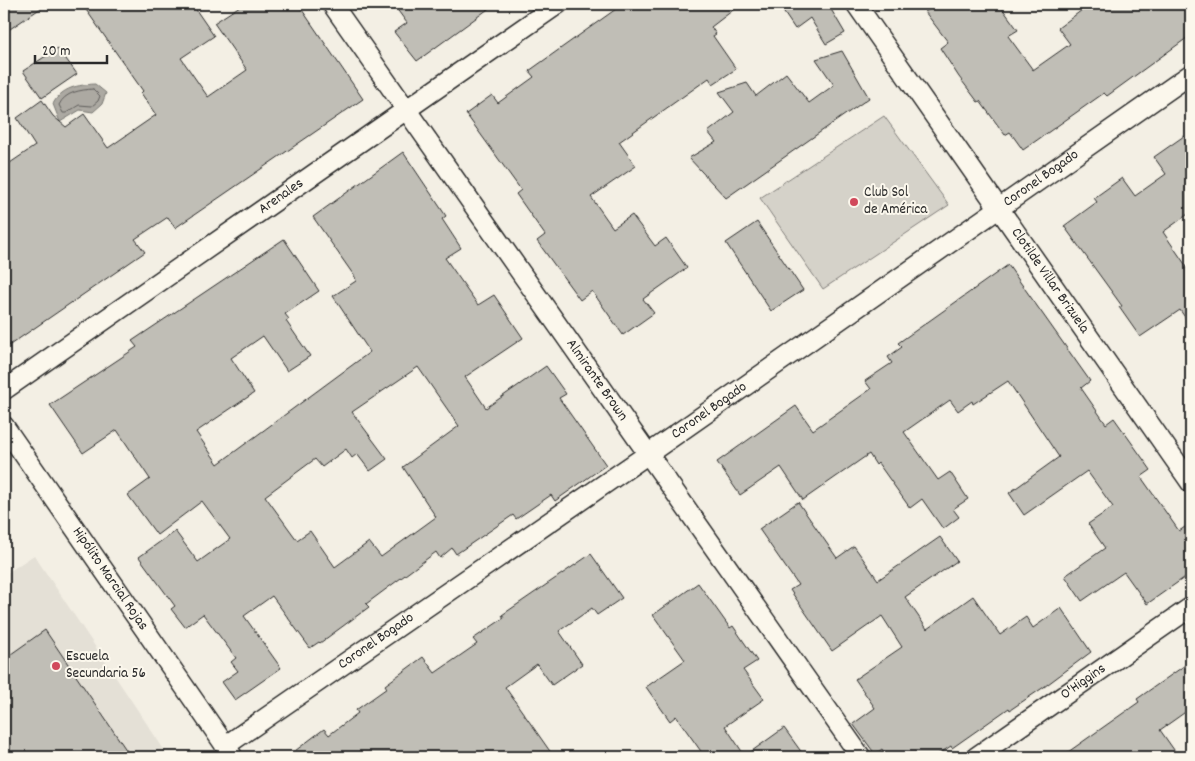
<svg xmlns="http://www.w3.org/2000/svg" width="1195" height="761" viewBox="0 0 1195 761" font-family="Dekko,sans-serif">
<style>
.built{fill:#e4e0d6}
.green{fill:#d5d2c9;stroke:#807e7a}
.water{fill:#aca9a2;stroke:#787772}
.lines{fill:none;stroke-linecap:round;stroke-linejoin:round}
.shore{stroke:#5f5d5b;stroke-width:1}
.building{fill:#c0beb6;stroke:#2b2b2b;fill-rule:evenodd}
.street-casing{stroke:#2b2b2b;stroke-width:22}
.street{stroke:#fbf7ec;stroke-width:19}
.poi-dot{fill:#d1495b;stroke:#fbf7ec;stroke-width:2}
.labels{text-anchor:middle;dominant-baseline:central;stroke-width:4;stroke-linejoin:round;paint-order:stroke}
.street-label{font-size:15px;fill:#2b2b2b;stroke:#fbf7ec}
.poi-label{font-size:15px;fill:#2b2b2b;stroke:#fbf7ec;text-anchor:start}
</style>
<rect width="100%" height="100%" fill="#f3efe4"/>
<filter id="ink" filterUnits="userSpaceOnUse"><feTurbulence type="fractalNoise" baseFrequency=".02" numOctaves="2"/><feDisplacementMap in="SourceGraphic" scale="10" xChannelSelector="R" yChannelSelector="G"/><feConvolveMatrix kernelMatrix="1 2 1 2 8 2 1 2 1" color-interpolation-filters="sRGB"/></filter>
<g filter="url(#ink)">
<path class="built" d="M34,555l135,202h-165v-182z"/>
<path class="green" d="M884,116l65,89 -126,84 -63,-91z"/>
<path class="water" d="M95,84l11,9 -4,11 -9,8 -13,-2 -20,12 -7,-18c9,-17 25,-19 42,-20z"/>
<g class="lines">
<path class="shore" d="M93,89l7,7 -2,5 -6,5 -13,-1 -13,8h-3l-4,-8c6,-13 21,-15 34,-16z"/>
</g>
<path class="building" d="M4,4h43l-43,29z
M82,4h110l22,32 -33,22 27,39 39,-27 -33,-47 29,-19h55l65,95 -188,129 -7,-11 -33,22 10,13 -141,97v-182l31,-21 -18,-28 25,-18 11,16 13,11 18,-13 24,34 48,-33 -15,-22 2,-2z
M393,4h102l-78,57 -23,-29 13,-9z
M623,4h118l-30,23 5,7 -3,2 23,33 -23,15 -4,-6 -90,64 17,24 -45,31 22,31 19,-13 23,31 11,-8 21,30 -44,31 11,14 -31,22 -31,-44 -12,9 -43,-59 8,-6 -29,-41 5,-4 -55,-76 26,-19 6,8 36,-26 -5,-6z
M778,4h54l-3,2 16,27 -19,11 -16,-26 -15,11z
M937,4h62l19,26 -10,6 25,34 37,-26 -12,-16 32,-24h101v31l-84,61 -3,-3 -81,57 -13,-18 -5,3 -25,-34 -2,1 -19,-25 -19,-29 8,-6 -23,-30z
M58,48l19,26 -35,24 -19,-27z
M842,51l27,47 -143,100 -37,-40 27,-16 -8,-10 26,-20 -15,-20 28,-9 9,13 30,-23 23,30 25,-18 -18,-26z
M1184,136l7,9v67l-28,20 28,41v53l-11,-16 -40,27 -21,-30 3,-1 -58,-80 33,-24 -3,-4 28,-20 13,18 31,-22 -12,-17z
M403,152l43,64 -4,3 19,29 -16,10 33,47 16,-10 29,43 -58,39 21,31 60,-42 20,28 -7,4 47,67 -51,36 -4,-6 -35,24 -3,-4 -57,39 -4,-6 -12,10 -4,-6 -70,52 3,3 -49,36 -1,-1 -9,6 -38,-52 -28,20 37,52 -46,32 -13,-18 16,-11 -7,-9 5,-4 -33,-44 -18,13 -14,-18 4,-3 -36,-49 36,-26 23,31 32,-23 -28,-38 -45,34 -29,-40 22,-16 -33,-49 -34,23 -33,-48 87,-58 -5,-6 152,-102 35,52 -34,23 4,5 -3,2 24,35 -23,15 -24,-35 -32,22 23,35 -58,39 22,32 152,-112 -37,-56 23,-15 -1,-4 -42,-60zM418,367l41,59 -56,41 33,50 -55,40 -12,-15 -34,25 -25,-36 -13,9 -32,-44 50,-37 7,8 24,-18 6,9 5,-4 13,17 17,-12 -35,-47z
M757,222l46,68 -32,21 -45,-68z
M1008,265l82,116 -9,7 25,36 8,-6 37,52 -10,7 38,54 12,-8v50l-44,31 -23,-32 -42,29 -17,-25 40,-28 -17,-24 25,-17 -26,-36 -63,44 -15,-22 50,-36 -51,-76 -35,23 -1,-3 -14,10 -8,-11 -46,32 34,48 12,-8 18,27 -15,10 6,8 -16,12 -21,-30 -12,9 -32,-45 -2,2 -7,-11 -66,46 -22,-33 -41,28 -23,-33 79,-56 17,24 58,-41 -6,-8 27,-18 -4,-6 14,-10 -4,-4z
M798,502l39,56 17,-12 24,34 62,-43 17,24 -52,36 22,32 46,-33 27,39 26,-18 7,11 28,-20 30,44 -47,35 -34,23 -1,-2 -57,40 -1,-2 -17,11h-47l-5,-8 -7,5 -22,-30 22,-16 -20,-29 47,-32 -20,-31 -50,35 -42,-61 8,-5 -39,-56z
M591,554l31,44 -25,17 -5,-7 -33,23 23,33 -30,21 -15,-21 -32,23 49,70h-267l37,-28 5,6 29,-22 -2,-3 31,-22 -2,-3 38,-28 12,16 42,-29 -4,-5 31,-21 -2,-3z
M698,583l32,45 3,-2 24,35 -14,9 21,29 -39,27 20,30 39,-28 21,29h-100l-29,-41 -6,5 -24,-34 39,-27 -32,-45z
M45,630l86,127h-127v-98z
M1191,661v47l-31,22 19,27h-118l78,-55 -2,-3z"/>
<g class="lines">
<g class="street-casing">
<g id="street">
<path id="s1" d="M332,4l529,753"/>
<path id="s2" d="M856,4l335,479"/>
<path id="s3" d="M4,390l554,-386"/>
<path id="s4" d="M4,426l229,331"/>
<path id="s5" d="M225,746l423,-292 543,-380"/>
<path id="s6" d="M976,757l215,-150"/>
</g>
</g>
<use href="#street" class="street"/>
</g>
</g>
<g class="poi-dot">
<circle cx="854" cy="202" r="5"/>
<circle cx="56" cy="666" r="5"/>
</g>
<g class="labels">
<g class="street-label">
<text stroke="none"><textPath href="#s5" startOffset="994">Coronel Bogado</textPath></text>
<text stroke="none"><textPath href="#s3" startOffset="338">Arenales</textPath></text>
<text stroke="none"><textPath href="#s2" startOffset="338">Clotilde Villar Brizuela</textPath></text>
<text stroke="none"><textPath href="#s1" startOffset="460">Almirante Brown</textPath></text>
<text stroke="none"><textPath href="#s5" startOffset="589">Coronel Bogado</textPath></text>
<text stroke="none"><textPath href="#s4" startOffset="186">Hipólito Marcial Rojas</textPath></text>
<text stroke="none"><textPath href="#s5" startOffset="184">Coronel Bogado</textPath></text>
<text stroke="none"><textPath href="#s6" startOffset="131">O'Higgins</textPath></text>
</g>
<g class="poi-label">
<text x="864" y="193">Club Sol<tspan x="864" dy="17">de América</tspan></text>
<text x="66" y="657">Escuela<tspan x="66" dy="17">Secundaria 56</tspan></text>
</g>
</g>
<rect width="1195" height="761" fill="none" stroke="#fbf7ec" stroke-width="20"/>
<rect x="10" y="10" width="1175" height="741" fill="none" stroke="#2b2b2b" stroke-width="2" filter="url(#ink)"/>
<path d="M35 55v8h72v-8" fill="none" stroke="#2b2b2b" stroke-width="2.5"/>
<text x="42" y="55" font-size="15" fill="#2b2b2b" stroke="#fbf7ec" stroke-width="4" paint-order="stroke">20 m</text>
</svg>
